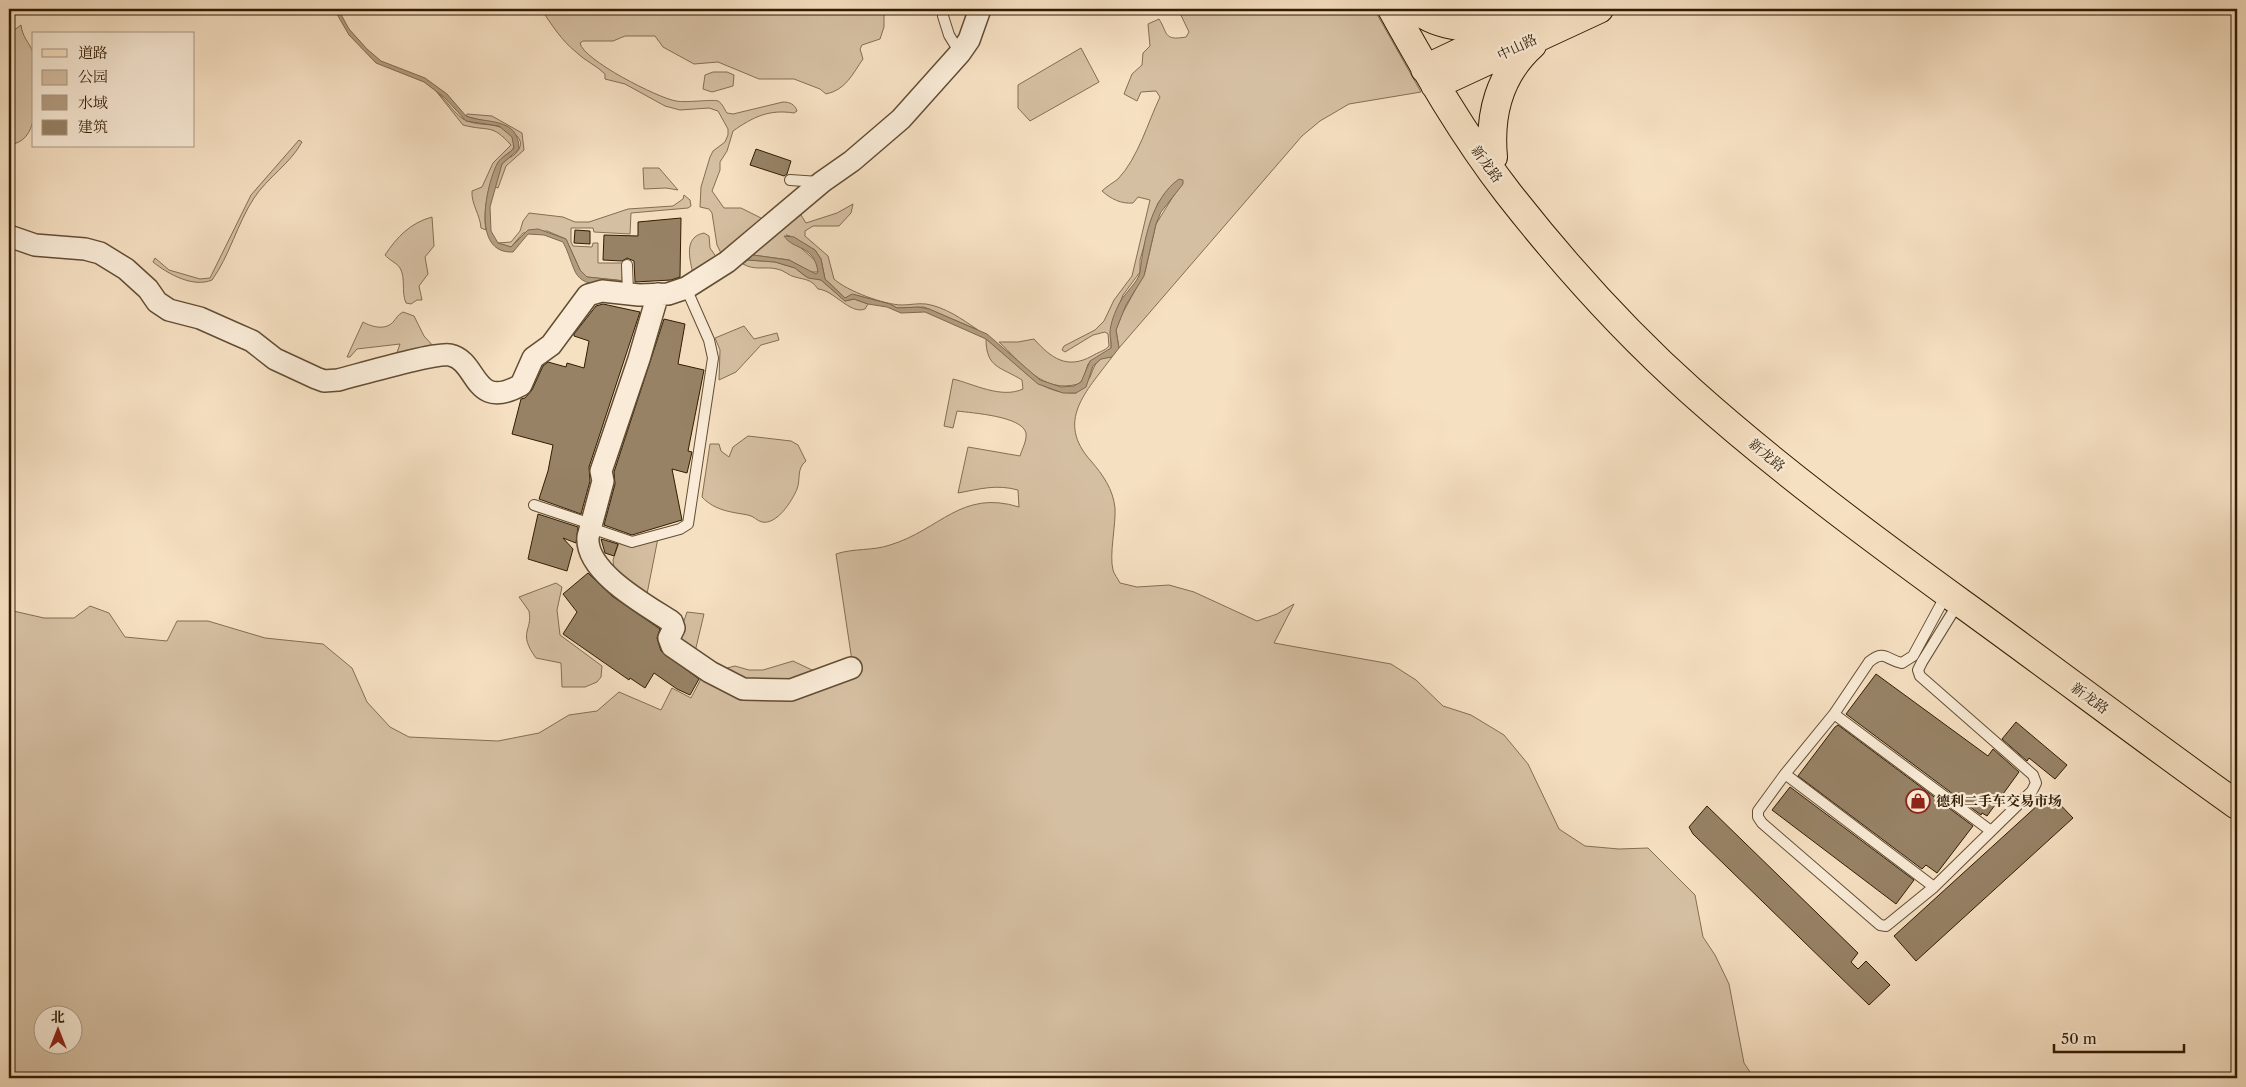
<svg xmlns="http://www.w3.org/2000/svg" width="2246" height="1087" viewBox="0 0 2246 1087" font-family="'Libre Caslon Text','Noto Serif SC',serif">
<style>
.green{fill:#d5bfa2;stroke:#836e52;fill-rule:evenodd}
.water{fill:#b39d81;stroke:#7f694f}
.building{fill:#978266;stroke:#311c03}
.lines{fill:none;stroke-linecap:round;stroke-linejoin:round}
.service-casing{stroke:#624d33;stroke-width:12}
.minor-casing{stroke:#624d33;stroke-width:24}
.primary-casing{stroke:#311c03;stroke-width:30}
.service{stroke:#f9ebd7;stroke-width:10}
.minor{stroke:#f9ebd7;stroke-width:21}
.primary{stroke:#f6e0c2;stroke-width:28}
.labels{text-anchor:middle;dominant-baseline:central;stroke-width:4.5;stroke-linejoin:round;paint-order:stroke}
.street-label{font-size:14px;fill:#311c03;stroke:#f9ebd7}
.poi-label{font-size:14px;font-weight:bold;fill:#311c03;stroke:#f9ebd7;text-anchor:start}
</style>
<rect width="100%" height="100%" fill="#f6e0c2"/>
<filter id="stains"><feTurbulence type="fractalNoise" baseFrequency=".004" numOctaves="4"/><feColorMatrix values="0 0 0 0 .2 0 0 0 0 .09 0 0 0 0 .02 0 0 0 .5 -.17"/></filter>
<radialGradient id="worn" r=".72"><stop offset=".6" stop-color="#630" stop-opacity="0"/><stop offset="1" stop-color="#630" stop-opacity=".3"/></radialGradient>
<path class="green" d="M541,9h343v18l-4,12 -18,6 -2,4 3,10c-10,14 -17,31 -37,35l-6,-5 -26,-10h-35l-41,-17 -24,2 -31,-17 -8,-11h-30l-12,5h-30l-3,2c3,17 78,55 96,58 10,2 38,-2 42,0 5,3 6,8 9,12l6,1 50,-12c6,0 12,2 14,9l-3,2c-25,-4 -41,4 -61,18l-6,20 -7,11v8l-8,21 12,17h17l22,11 -41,36 -5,-10 -5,-32 -3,-4 -9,-2 1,-20 9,-30 3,-6 12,-9 3,-7v-6l-10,-18 -9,-3 -29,2 -15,-4 -40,-22 -20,-5v-5c-9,-9 -20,-13 -29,-22 -15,-12 -24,-27 -35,-43z
M1178,9h196l47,83 -72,12 -29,17 -18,15 -183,212 -3,-18 5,-14 24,-44 11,-48 23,-37 -2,-6 -19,22 -6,15 -12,42v12l-17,23 -10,26 -2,10v18l-23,15 -5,16 -5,4c-36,10 -56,-21 -79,-42h19l16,-3c17,19 33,31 58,17 6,-4 13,-5 17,-10l-1,-12 -3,-2 -12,3 -28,17 -3,-2 2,-4 31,-16 9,-9 10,-21 18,-24 18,-76 -12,-3 -5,6c-12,1 -22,-4 -31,-12 5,-5 11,-8 16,-12 20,-21 30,-57 42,-82l-4,-6 -15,1 -4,9 -13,-7 8,-20 10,-9 1,-12 7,-7 -2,-22 11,-5c9,14 4,22 27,18l3,-5z
M21,25c1,12 9,18 12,28 3,8 1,19 1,27 0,22 6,61 -25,65v-33l3,-13 -3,-14v-51z
M1081,48l18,34 -69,39 -12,-13v-23z
M713,72h14l7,3 -1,11 -21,6 -9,-3 2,-14z
M436,91c10,8 20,26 31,30 19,7 35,-2 48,20 0,11 -8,11 -13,18 -12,15 -20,52 -16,71l-5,-2c-1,-14 -10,-24 -9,-37l10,-4 11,-24 18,-18c-20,-22 -21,-13 -48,-20z
M467,114l25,2 30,17 2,17 -18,16 -8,22 -3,-1c2,-8 3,-20 10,-26 2,-3 7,-4 9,-6 27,-25 -38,-35 -48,-39z
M299,140l3,2c-12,22 -34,35 -48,56 -17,26 -24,57 -42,82 -19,8 -44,-6 -59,-18l2,-4 14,12 31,9 10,-1 41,-83z
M643,168h16l19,22 -12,-2 -22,1z
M684,195l6,5 1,6 -3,2 -57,5 -1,21 -36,-2 -1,-4h-22v14l2,4 19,1 1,-4h5v20h25l-1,18 -35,-4 -7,-7 -14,-31 -19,-8 -24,2 -12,14 -13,-4 13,-1 9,-11 3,-10 6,-8 34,4 12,5h14l39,-13 45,-3 10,-7z
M853,204l-2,9 -12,13h-26l-8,5v5l23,20 6,23c13,12 51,26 68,26 8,0 16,-2 24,-1 19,3 36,15 52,26l-54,-23 -27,1 -7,-4 -35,-9 -10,3 -20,-19 -4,-20 -6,-9 -25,-14 -4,-1 31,27 1,10h-7l-22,-12 -36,-5 53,-47 -5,7 5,8 31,-10z
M432,217l2,29 -9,11 3,17 -9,12 3,14h-5l-6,4 -5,-1c-5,-11 0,-25 -6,-35 -3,-5 -11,-8 -15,-13 12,-18 25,-32 47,-38z
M704,233l5,3 1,12 7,10 -24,16c-3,-14 -10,-37 11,-41z
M748,260l27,2 20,6 10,8 16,4 24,21 9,-2 14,5 -3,5c-15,6 -31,-19 -47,-20 -7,-10 -12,-9 -23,-12 -6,-1 -11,-7 -18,-8 -12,-3 -22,2 -34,-5z
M403,312l11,4 10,20 11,12 -41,13 6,-17 -43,5 -7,8h-3l16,-35c9,5 23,9 31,-1 3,-4 4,-6 9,-9z
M744,326l10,13 23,-6 2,7 -18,5 -25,27 -17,8 1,-30 -5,-12z
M986,339c31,20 48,56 90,54 4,-5 11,-10 14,-16 5,-12 6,-20 22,-20 -26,35 -57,64 -21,104 12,14 22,28 24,47 1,17 -6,47 -2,62 1,4 5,9 7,13l17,4 32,-2 25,7 63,29 20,-7 17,-10 -20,39 117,21 25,16 27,26 28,9 33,20 24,29 31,65 26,17 34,3 29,-1 47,47 8,42 12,18 14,29 15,79 10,15h-1745v-468l35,8h30l16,-12 19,7 16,24 42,4 10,-20h31l57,17 58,6 29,24 15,34 23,25 19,10 89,4 41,-8 30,-18 28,-4 22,-19 42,18 11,-22 19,10 13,-25 42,20 106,-32 -16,-107c18,-6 37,-3 54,-9 50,-15 71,-56 129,-38l-1,-17c-22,-6 -38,-1 -60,3l10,-46 52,9c2,-7 7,-15 6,-23 -4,-17 -54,-20 -69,-22l-4,17 -9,-2 9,-47c21,5 48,20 70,10l-1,-9c-21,-13 -36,-12 -36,-41zM42,1014h30v30h-30z
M748,436l43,5 7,4 8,16c-10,8 -5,18 -9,28 -5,12 -20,36 -35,33 -5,-1 -8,-6 -14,-7 -16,-3 -33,-4 -46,-18l8,-53h9l2,7 8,6 4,-10z
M658,538l-12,61 -32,-31 -1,-8 7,-20z
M556,583l6,4 -5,23 3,25 42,31 -1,11 -4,5 -12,5h-23l-1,-24 -25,-5c-19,-26 -3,-27 -7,-47l-10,-14z
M687,612l17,2 -10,42 -16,-18z
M793,661l19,9 17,1 -67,15 -43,-16 16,-4 14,4h14z"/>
<path class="water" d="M334,9h4l11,20 18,20 14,12 44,17 22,16 19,22c18,8 53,0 53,33l-17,15 -12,43 1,24 7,12 13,4 17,-17 10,-1 28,10 14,31 7,7 31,3 4,1 2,4c-17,0 -43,4 -50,-16 -4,-9 -6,-18 -11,-27l-19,-7 -16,-1 -15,18c-42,2 -27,-66 -16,-88 4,-8 13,-10 17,-16l-2,-11 -13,-11 -33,-5 -21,-23 -21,-16 -48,-19 -27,-28z
M1179,179l4,1v4l-22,28 -5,12 -12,52 -18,29 -10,25 3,18 -7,9 -11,2 -8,7 -7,21 -10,6h-13l-25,-9 -52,-45 -61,-27 -24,1 -14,-6 -19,-3 -14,-5 -9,2 -24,-21 -13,-2 -13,-10 -20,-6 -27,-2 5,-5 36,5 27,14 2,-2c-4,-28 -24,-21 -34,-36l10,1 21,13 6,9 4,20 20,19 7,-4 38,10 7,4 21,-1 11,2 58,25 53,46 21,7 13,-1 7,-4 9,-21 21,-13c1,-5 -1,-9 -1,-15 0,-9 5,-21 9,-29 5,-11 19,-21 21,-32 4,-32 11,-73 39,-93z"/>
<path class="building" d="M756,149l35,12 -4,13 -3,2 -34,-11z
M681,218l-1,59 -9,3 -36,2 -1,-21 -7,-3 -5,3 -19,-1 1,-25 34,1v-14z
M575,230l15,1v13l-16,-1z
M603,304l37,8 -51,155 1,14 -9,33 -42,-15 9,-28 5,-26 -41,-11 9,-35 4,-1 7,-8 11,-24 5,-4 18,5 1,-4 17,5 5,-27 -15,-5v-2l22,-28z
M664,319l21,5 -7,40 26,6 -16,81 4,1 -5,21 -15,-4 10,51 -50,15 -28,-10 11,-41 -1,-12z
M538,514l40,13 -2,16 -13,-5 10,11 -6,22 -39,-12z
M601,539l17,5 -4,12 -9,-3z
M588,573l24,23 48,33 -3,9 4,13 38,28 -9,16 -13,-6 -23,-16 -9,15 -15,-10 -1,2 -66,-46 14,-22 -14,-18z
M1876,674l112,82 5,-7 26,23 -32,44 -5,-3 -1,2 -135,-101z
M2016,722l51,43 -12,14 -26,-21 -2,3 -25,-22z
M1838,725l135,101 -36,47 -11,-8 -4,4 -124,-93 37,-49z
M1790,787l124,93 -18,24 -124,-94z
M2050,794l23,24 -157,143 -22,-25z
M1707,806l151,147 -7,9 7,7 8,-8 24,24 -21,20 -176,-171 -4,-7z"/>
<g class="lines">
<g class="service-casing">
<path id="service" d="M943,16l6,19 11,18
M790,180l29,2
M627,265l1,28
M534,505l51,17 3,5 44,15 48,-13 8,-5 25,-166 -4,-18 -23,-52
M1946,595l-33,61 -11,7c-16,-3 -17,-14 -33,-1l-35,52 -49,60 -27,37v6l4,6 118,102 6,1 5,-4 43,-35 98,-96 4,-8 -3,-8 -113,-99 -2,-6 4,-8 37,-60
M1834,714l157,117
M1785,774l149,113"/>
</g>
<g class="minor-casing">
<path id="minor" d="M9,236l26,9 50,4 15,4 26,16 22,20 9,13 12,8 31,8 36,16 16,7 23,18 41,19 8,3 14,-1c20,-5 97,-28 112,-25 29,6 22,57 71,30l12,-27 18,-13 37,-50 14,-4 37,4 29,-1 18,-6 41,-26 95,-80 30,-21 49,-42 59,-66 9,-13 11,-31
M658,294l-19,65 -38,112 2,10 -15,56c-3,35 58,68 84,85l2,6 -5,10 3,8 38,26 33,17 48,1 60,-22"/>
</g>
<g class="primary-casing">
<path id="primary" d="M1392,9c35,63 71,126 116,184 54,69 119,141 184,199 85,76 177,144 269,211 93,67 183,136 276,202
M1416,9c25,20 61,20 91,14
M1425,69l127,-60
M1435,85l164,-76
M1493,157c-4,-43 7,-83 39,-112"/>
</g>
<use href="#service" class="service"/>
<use href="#minor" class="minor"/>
<use href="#primary" class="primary"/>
</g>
<defs>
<g id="shop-ring" transform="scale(1.25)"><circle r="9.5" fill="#f9ebd7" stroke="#8f2418" stroke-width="1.5"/><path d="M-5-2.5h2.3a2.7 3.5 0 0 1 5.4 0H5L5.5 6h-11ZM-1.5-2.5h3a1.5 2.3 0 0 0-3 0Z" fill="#8f2418"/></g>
</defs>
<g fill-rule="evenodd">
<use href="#shop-ring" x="1918" y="801"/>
</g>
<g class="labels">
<g class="street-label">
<text transform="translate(1517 47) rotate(-25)">中山路</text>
<text transform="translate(1487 164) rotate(54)">新龙路</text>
<text transform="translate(1767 455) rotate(40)">新龙路</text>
<text transform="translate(2090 698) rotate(36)">新龙路</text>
</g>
<g class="poi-label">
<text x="1936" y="801">德利二手车交易市场</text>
</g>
</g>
<rect width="2246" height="1087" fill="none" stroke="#f6e0c2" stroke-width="30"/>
<rect x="10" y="10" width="2226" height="1067" fill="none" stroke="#311c03" stroke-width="2.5"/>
<rect x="15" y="15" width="2216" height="1057" fill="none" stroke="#311c03"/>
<rect x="32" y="32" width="162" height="115" fill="#f9ebd7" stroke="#a99882"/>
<rect x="42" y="49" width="25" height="8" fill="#f6e0c2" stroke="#a99882"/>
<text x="78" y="58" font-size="15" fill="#311c03">道路</text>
<rect x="42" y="70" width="25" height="15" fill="#d5bfa2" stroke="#a99882"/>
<text x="78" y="82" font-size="15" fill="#311c03">公园</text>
<rect x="42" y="95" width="25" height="15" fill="#b39d81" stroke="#a99882"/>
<text x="78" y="108" font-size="15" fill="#311c03">水域</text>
<rect x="42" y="120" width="25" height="15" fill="#978266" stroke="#a99882"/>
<text x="78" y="132" font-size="15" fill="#311c03">建筑</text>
<g transform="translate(58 1030)"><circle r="24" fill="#f9ebd7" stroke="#a99882"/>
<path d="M0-4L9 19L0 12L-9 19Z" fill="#8f2418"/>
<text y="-8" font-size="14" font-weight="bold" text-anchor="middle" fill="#311c03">北</text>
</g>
<path d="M2054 1044v8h130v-8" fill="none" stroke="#311c03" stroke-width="2.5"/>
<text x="2061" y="1044" font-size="15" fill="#311c03" stroke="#f9ebd7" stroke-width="4" paint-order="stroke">50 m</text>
<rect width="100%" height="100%" filter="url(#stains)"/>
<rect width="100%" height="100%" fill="url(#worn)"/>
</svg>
